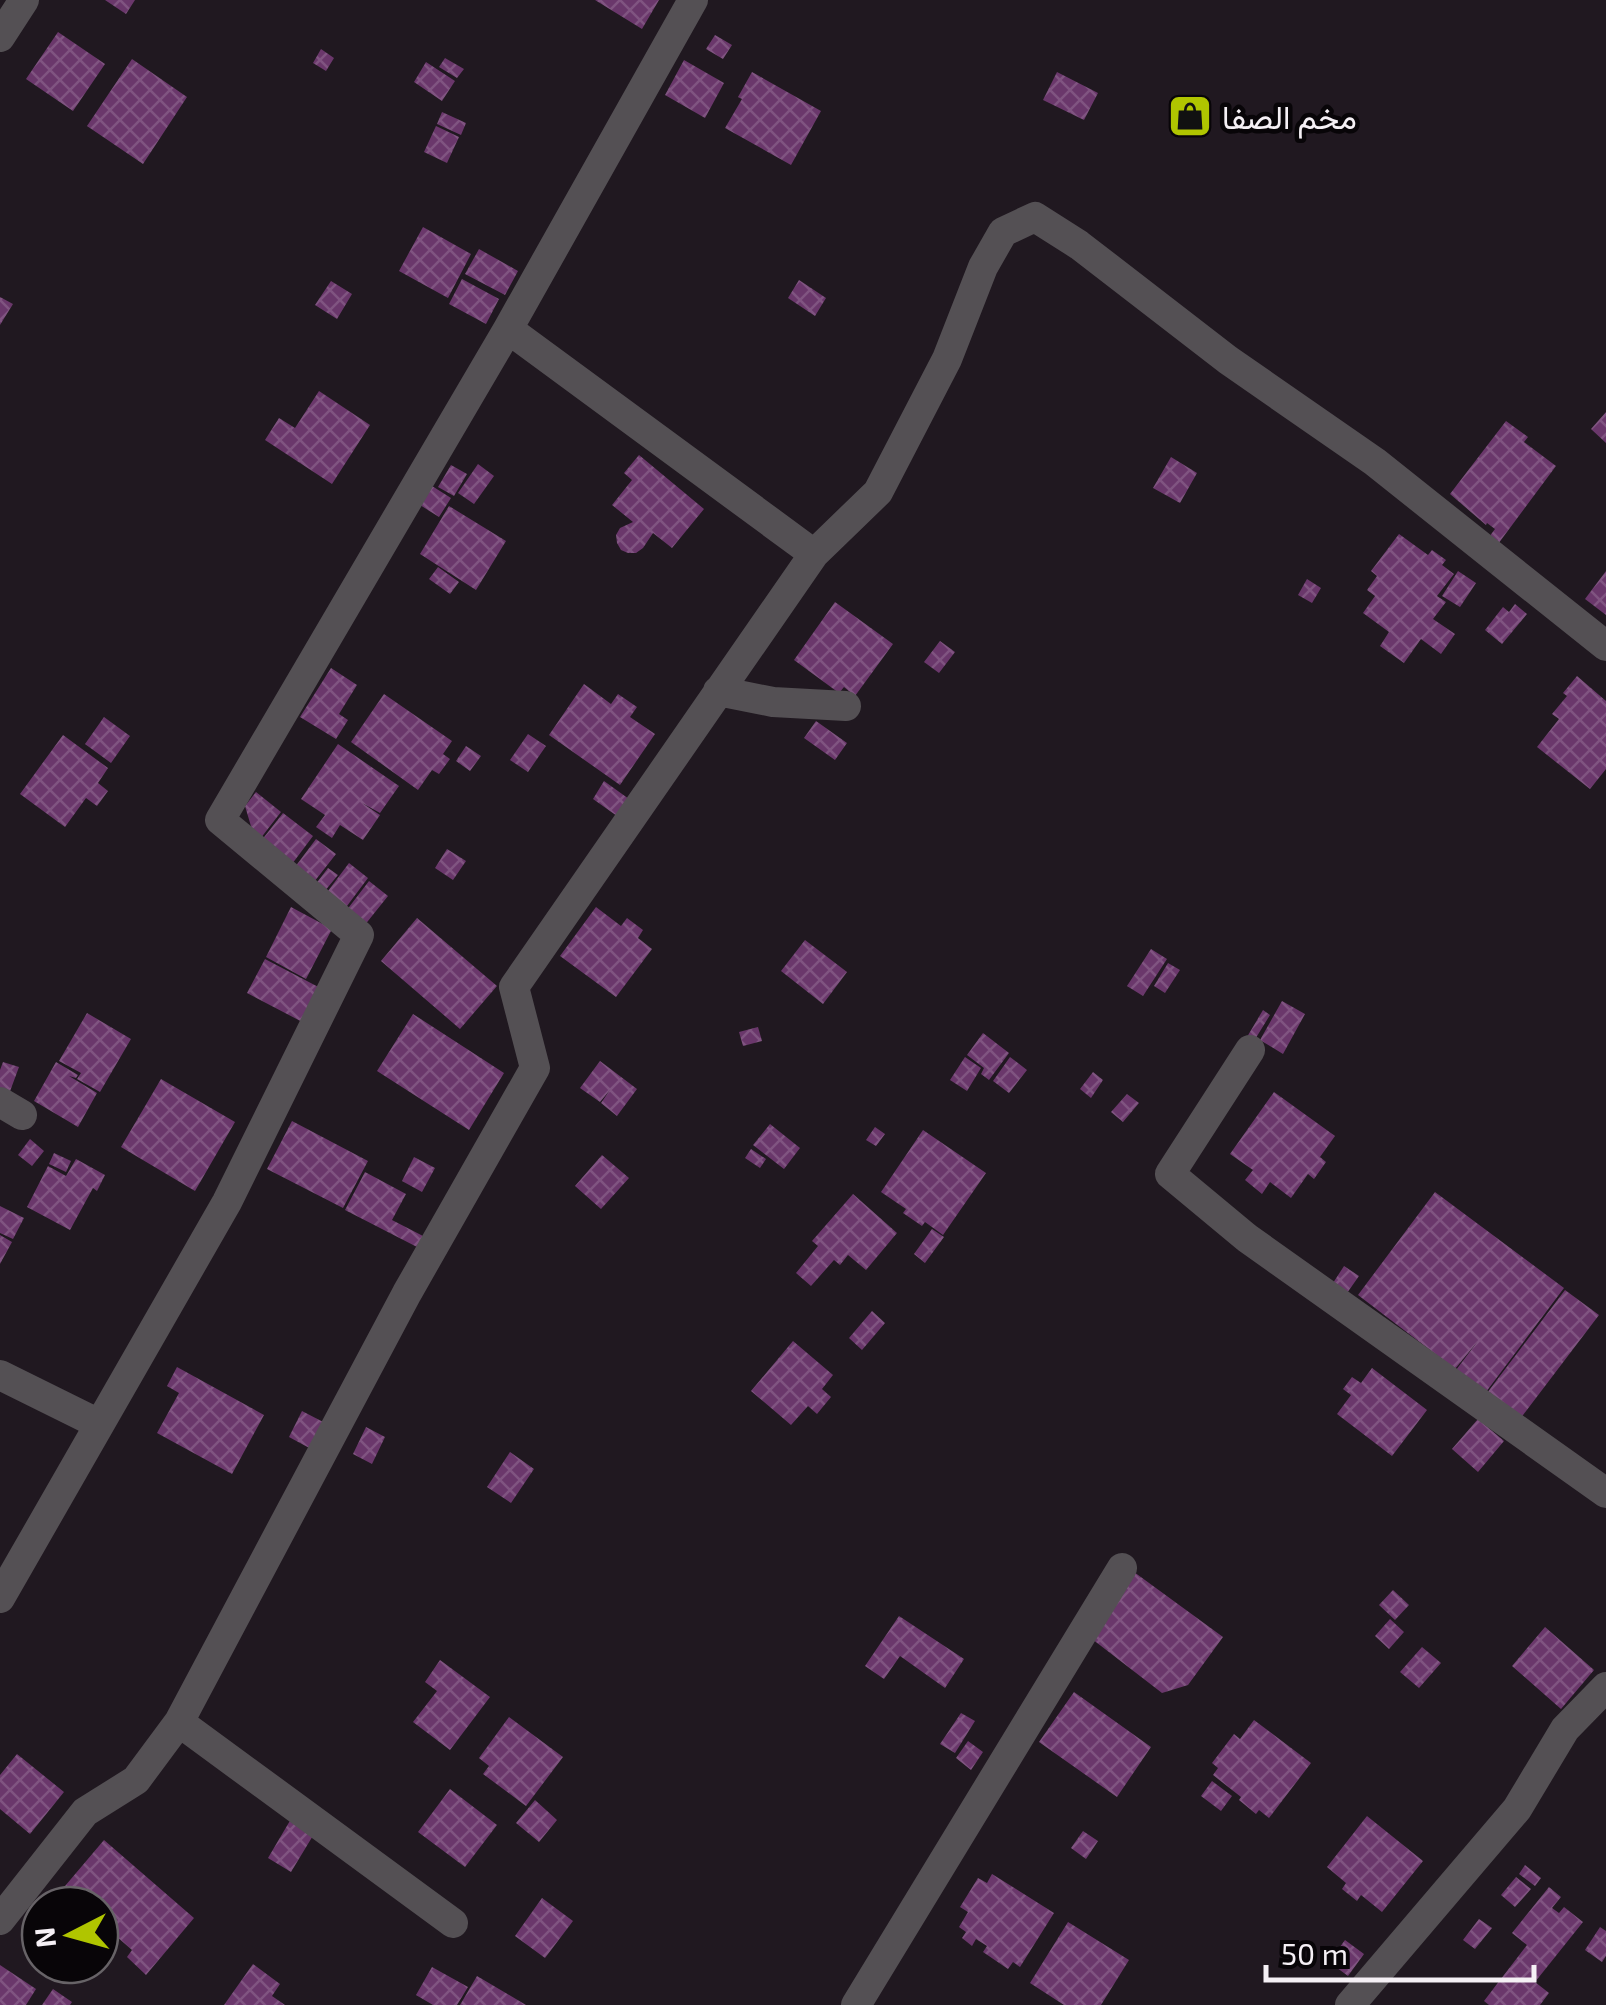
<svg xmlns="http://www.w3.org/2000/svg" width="1606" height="2005" viewBox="0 0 1606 2005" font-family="'Exo 2',Vazirmatn,sans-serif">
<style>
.building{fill:url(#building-cross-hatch)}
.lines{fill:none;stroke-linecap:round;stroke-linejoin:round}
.minor{stroke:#545054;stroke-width:30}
.labels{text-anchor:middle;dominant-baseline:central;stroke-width:9;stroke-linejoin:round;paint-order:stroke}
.poi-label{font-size:32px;fill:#f5f0f5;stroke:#080508;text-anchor:start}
</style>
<defs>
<pattern id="building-cross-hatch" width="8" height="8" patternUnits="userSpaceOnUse" patternTransform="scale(2.5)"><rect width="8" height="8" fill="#6a376b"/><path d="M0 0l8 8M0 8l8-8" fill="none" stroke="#805481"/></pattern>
</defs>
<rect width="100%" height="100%" fill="#201820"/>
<path class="building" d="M105,0h30l-9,14z
M595,0h64l-17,29z
M58,32l47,32 -32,47 -47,-32z
M715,35l17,10 -9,14 -17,-10z
M321,49l13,9 -8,13 -13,-8z
M445,58l19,11 -7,9 -18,-11z
M132,59l55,38 -44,67 -56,-38z
M684,60l40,23 -19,35 -40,-23z
M426,62l29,19 -13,20 -28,-19z
M752,72l69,39 -30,54 -66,-37 17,-29 -4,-2z
M1057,72l41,21 -14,27 -41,-20z
M442,112l24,11 -5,12 -24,-11z
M436,126l23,11 -12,26 -23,-11z
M423,227l48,27 -23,44 -49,-27z
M479,249l39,22 -13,24 -40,-21z
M462,279l37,20 -13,25 -37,-20z
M799,280l27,18 -11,18 -27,-18z
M331,281l21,13 -15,25 -22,-14z
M0,297l13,7 -13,21z
M319,391l51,34 -38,59 -67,-44 14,-22 16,10z
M1606,412v31l-15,-14z
M1506,421l22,16 -4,5 32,24 -58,78 -9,-7 6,-8 -8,-6 -1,2 -36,-31z
M639,455l65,54 -32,39 -19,-15 -10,15 -7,5h-8l-7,-3 -4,-7 -1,-8 4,-7 13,-6 -21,-17 20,-25 -8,-7z
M1171,457l26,16 -17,30 -27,-15z
M478,464l16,12 -20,28 -16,-11z
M451,465l16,9 -13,22 -16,-9z
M432,486l19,12 -12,19 -19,-12z
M449,506l57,35 -30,49 -56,-36z
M1399,534l29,21 4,-5 14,10 -4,5 12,9 -17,22 9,6 -13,17 22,15 -14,20 -20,-15 -17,24 -24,-17 9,-14 -26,-19 12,-17 -8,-6 10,-14 -6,-5z
M438,567l21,15 -9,12 -21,-15z
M1458,571l18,12 -16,24 -18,-11z
M1606,571v44l-21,-16z
M1307,579l14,9 -9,15 -14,-8z
M835,602l58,42 -38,52 -11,-9 -5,6 -45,-33z
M1515,604l12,10 -25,30 -17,-14 18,-23 6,5z
M940,641l15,11 -16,21 -15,-11z
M331,668l26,17 -18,29 9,6 -12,19 -36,-22z
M1577,676l29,25v68l-16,20 -53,-42 22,-28 -7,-5 15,-18 -4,-3z
M584,684l27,20 7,-10 19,13 -7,10 25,17 -35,51 -71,-50z
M384,694l68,47 -9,13 7,5 -11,15 -7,-4 -14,20 -67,-48z
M104,717l26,19 -19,27 -26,-19z
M816,721l31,22 -12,17 -31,-22z
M528,734l18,12 -18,26 -18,-12z
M63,735l45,33 -10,15 10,8 -11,15 -11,-8 -21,29 -45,-33z
M338,744l61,42 -19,27 -18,-10 18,12 -17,25 -23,-15 -8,13 -16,-11 9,-12 -24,-16z
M466,746l15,10 -11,15 -14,-10z
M604,781l25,18 -12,17 -24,-17z
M256,792l25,20 -21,27 -7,-6 -8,-27z
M283,813l30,23 -21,28 -31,-23z
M316,839l20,15 -22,28 -19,-15z
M447,849l19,12 -13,19 -18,-12z
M349,863l19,15 -24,32 -19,-15z
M328,868l10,7 -14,17 -9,-7z
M369,881l19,15 -24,30 -18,-15z
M291,907l41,22 -26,50 -40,-22z
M596,907l25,19 6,-8 16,12 -5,8 14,11 -36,48 -56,-41z
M417,918l80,68 -37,43 -79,-68z
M805,940l42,32 -24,32 -42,-33z
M1151,949l16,10 -24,37 -16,-10z
M265,959l61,32 -18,34 -61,-32z
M1168,963l12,7 -15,23 -11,-7z
M1282,1001l23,13 -22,40 -23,-14z
M1263,1010l7,5 -16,26 -7,-4z
M87,1013l44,26 -31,53 -23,-13 4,-6 -22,-12z
M413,1014l91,59 -35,57 -92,-59z
M758,1027l4,14 -19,5 -4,-14z
M983,1033l26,20 -20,27 -8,-6 3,-6 -17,-13z
M965,1057l16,11 -14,23 -17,-11z
M1010,1057l17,13 -18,23 -16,-12z
M600,1061l37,28 -20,27 -16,-13 9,-13 -10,12 -20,-14z
M3,1062l16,5 -10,27 -9,-3v-21z
M56,1062l22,13 -2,3 -7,-2 28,17 -19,34 -44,-26z
M1093,1072l10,8 -12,18 -11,-9z
M161,1079l74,43 -40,69 -74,-44z
M1274,1092l61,44 -15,21 6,5 -12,17 -6,-5 -17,24 -21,-16 -8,12 -17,-14 8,-10 -23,-16z
M1127,1094l12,9 -16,19 -12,-10z
M292,1121l76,40 -25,47 -76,-39z
M770,1124l30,24 -16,21 -31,-24z
M875,1127l10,7 -9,12 -10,-6z
M923,1130l63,43 -43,62 -18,-13 -3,4 -19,-13 3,-4 -25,-17z
M30,1139l14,12 -12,15 -14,-11z
M751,1149l15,10 -6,9 -15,-10z
M54,1153l17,8 -5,11 -17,-8z
M602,1155l27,23 -28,31 -26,-23z
M414,1157l21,11 -13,24 -20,-11z
M76,1159l29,16 -8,16 -4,-3 -23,42 -43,-23 21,-41 18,10z
M365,1172l41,22 -14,26 31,16 -6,11 -72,-37z
M1435,1192l129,96 -78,104 -30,-22 22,-29 -23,28 -97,-74z
M853,1194l44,39 -31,37 -18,-15 -8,10 -6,-5 -23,26 -15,-13 22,-27 -6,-5z
M0,1206l24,12 -11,21 -13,-6z
M932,1229l12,8 -19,26 -11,-9z
M0,1235l12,7 -12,22z
M1344,1266l15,10 -12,17 -14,-10z
M1565,1290l34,25 -79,104 -33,-26z
M872,1311l13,12 -23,27 -13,-12z
M793,1341l40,34 -11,14 9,8 -14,17 -9,-8 -17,19 -40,-34z
M177,1367l87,48 -32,59 -75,-41 22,-40 -12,-7z
M1372,1368l55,42 -35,46 -55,-42 14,-19 -8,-6 9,-12 9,6z
M302,1411l25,13 -14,26 -24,-13z
M1478,1419l26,22 -26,31 -26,-23z
M366,1427l19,10 -13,27 -19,-10z
M510,1452l24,17 -23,34 -24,-16z
M1134,1572l89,65 -35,48 -26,8 -70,-54z
M1393,1590l16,15 -14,15 -16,-15z
M899,1616l65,43 -19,29 -45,-32 -16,23 -19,-13z
M1390,1619l14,13 -15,17 -14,-13z
M1545,1627l49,43 -33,39 -49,-43z
M1422,1647l19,16 -22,25 -19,-16z
M440,1660l50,37 -40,53 -37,-28 24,-31 -12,-9z
M1074,1692l77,55 -34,50 -78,-55z
M961,1713l14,8 -20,32 -15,-9z
M509,1717l54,40 -37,49 -43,-32 6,-8 -10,-8z
M1254,1720l57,43 -42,55 -10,-8 -3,4 -17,-14 2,-3 -28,-22 5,-7 -6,-5 22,-29 6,5z
M968,1741l15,11 -12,18 -15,-12z
M17,1754l47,38 -34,42 -30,-25v-34z
M1212,1781l20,15 -11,15 -20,-15z
M450,1789l47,36 -32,42 -47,-35z
M535,1800l22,20 -18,22 -23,-19z
M1367,1816l56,45 -41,51 -21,-17 -4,6 -15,-12 4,-6 -19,-16z
M291,1819l23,15 -23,38 -23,-14z
M1083,1831l15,10 -12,18 -15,-11z
M104,1840l90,78 -48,57 -19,-18 5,-7 -32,-28v-17h-39l-7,-6z
M1525,1865l16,13 -6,8 -16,-12z
M992,1874l62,39 -34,54 -7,-5 -5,7 -25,-17 4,-6 -11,-7 -4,7 -10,-8 4,-6 -7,-5 9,-15 -8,-5 18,-29 9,5z
M1516,1877l15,12 -16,18 -14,-12z
M1549,1887l12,10 -9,11 7,5 5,-6 19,15 -48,60 14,11 -9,12h-51l-5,-4 43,-56 -15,-12z
M542,1898l31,23 -28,37 -30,-22z
M1479,1919l13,9 -17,21 -12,-9z
M1068,1922l61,38 -28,45h-37l-34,-22z
M1600,1927l6,4v25l-4,6 -17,-12z
M1345,1940l19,14 -16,22 -19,-14z
M253,1964l27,20 -8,12 13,9h-61z
M0,1965l36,24 -10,16h-26z
M432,1967l36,20 -11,18h-24l-17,-10z
M477,1976l49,29h-66z
M53,1989l19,13 -2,3h-28z"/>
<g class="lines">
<path class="minor" d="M0,37l24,-37
M814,554l64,-62 69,-133 36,-92 20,-35 32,-15 44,28 149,115 147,102 231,184
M718,691l55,11 73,4
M1250,1050l-80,124 77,64 359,255
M0,1102l22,13
M0,1375l99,49
M0,1598l227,-396 132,-267 -139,-115 288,-491 185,-329
M179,1722l274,201
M0,1920l85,-108 51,-32 43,-58 228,-429 128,-225 -21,-81 300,-433 -306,-225
M856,2005l266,-437
M1350,2005l167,-196 48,-80 41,-42"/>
</g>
<defs>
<g id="shop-square" transform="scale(2.25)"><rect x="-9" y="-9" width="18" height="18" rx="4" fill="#b0c500" stroke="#080508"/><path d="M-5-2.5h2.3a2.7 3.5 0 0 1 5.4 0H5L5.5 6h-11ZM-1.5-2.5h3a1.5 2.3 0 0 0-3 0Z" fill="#111"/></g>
</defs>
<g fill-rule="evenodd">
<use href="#shop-square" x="1190" y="116"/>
</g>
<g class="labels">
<g class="poi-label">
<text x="1222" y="116">مخم الصفا</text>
</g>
</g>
<g transform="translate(70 1935) rotate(264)"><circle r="48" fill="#080508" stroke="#676367" stroke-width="2.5"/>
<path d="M0-8L18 38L0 25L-18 38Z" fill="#b0c500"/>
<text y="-15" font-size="28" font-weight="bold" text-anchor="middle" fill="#f5f0f5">N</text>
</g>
<path d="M1266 1965v15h268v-15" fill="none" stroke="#f5f0f5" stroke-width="5"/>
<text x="1281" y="1965" font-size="30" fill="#f5f0f5" stroke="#080508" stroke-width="8" paint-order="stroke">50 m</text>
</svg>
